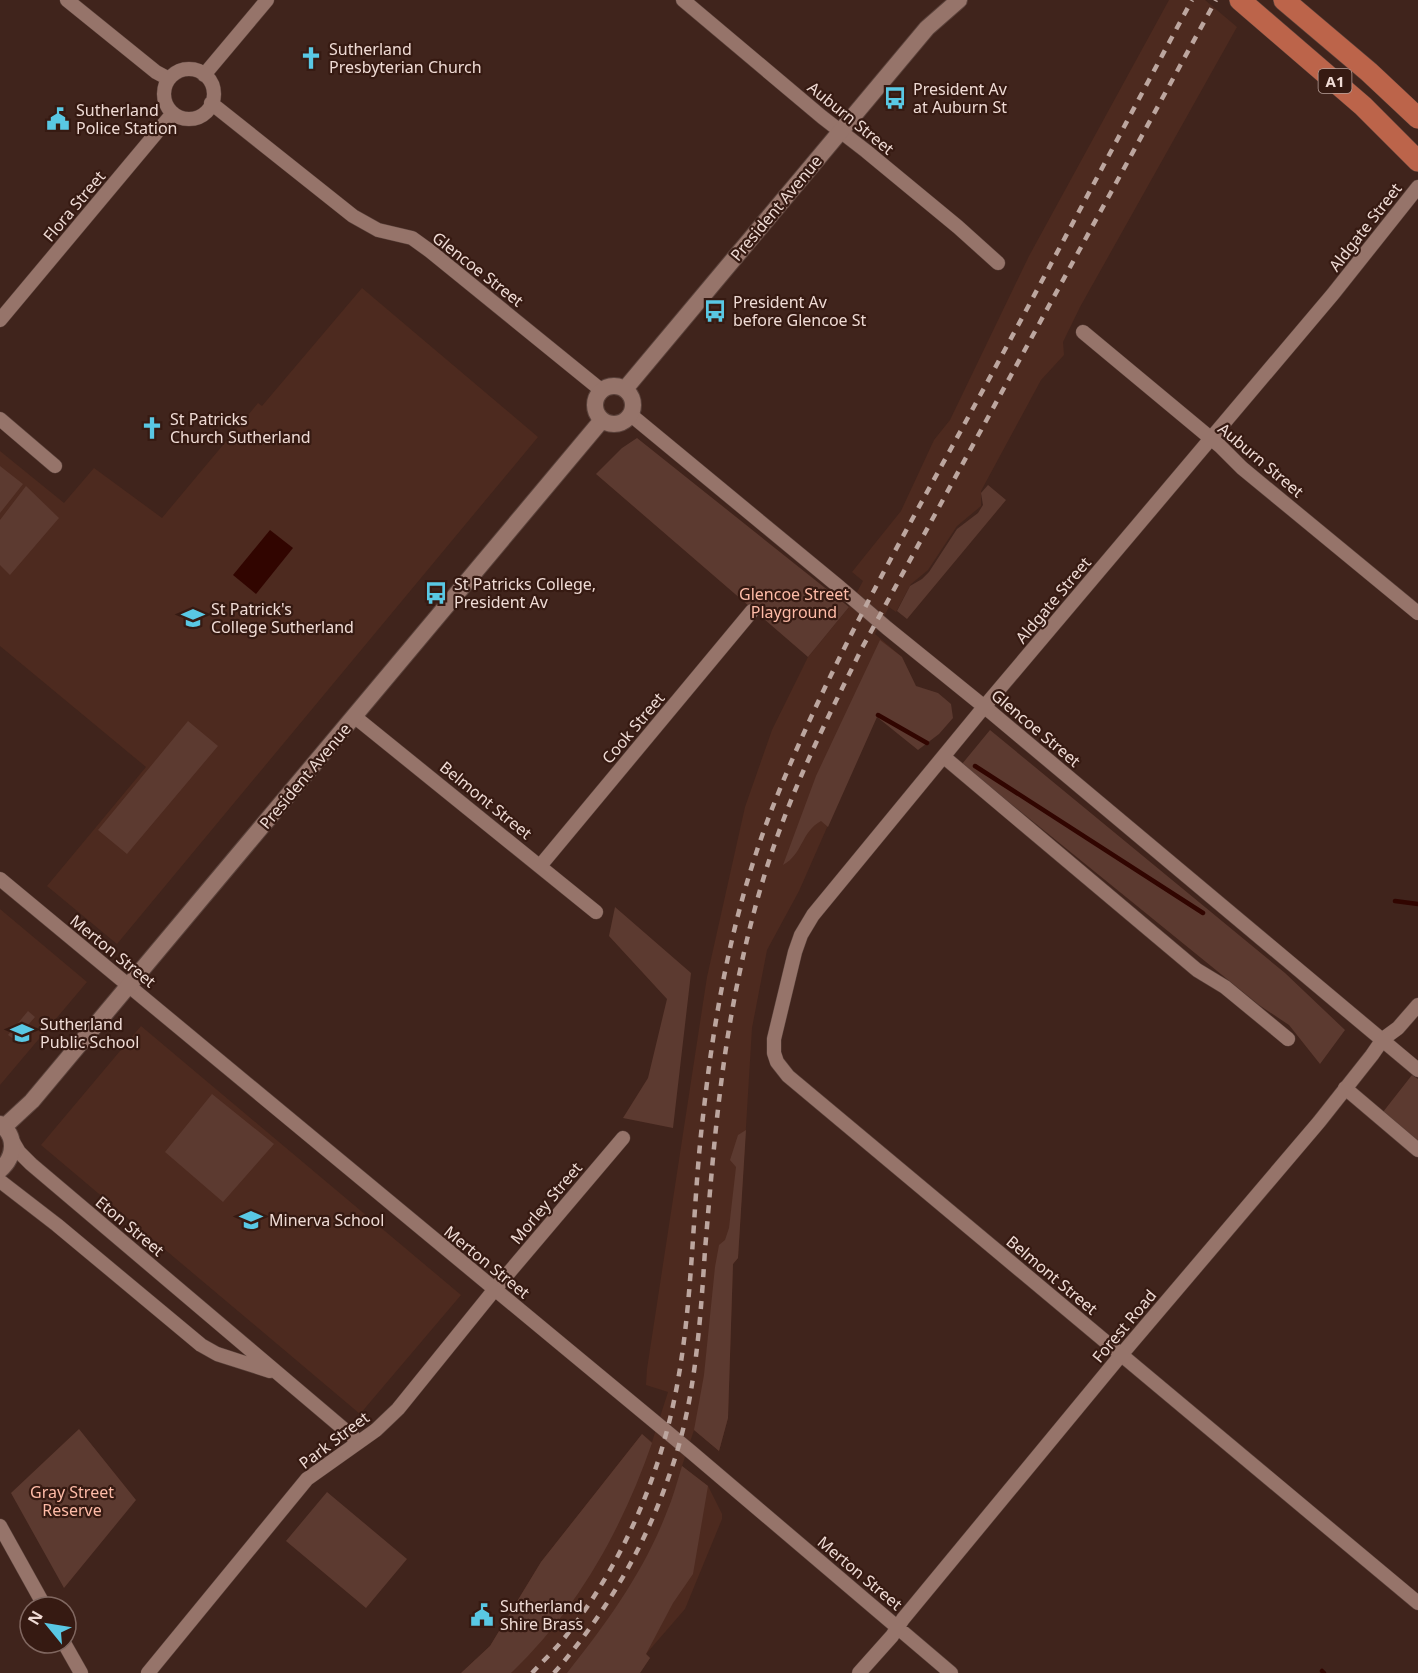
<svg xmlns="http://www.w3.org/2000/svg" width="1418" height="1673" viewBox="0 0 1418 1673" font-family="'Noto Sans',sans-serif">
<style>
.built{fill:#4d2a1f}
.green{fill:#5c3a30}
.water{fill:#310500}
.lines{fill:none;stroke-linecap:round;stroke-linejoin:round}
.stream{stroke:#310500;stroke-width:4.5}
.minor-casing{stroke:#5a423b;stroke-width:15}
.tertiary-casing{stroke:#5a423b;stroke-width:18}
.trunk-casing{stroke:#5a423b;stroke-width:22}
.minor{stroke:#96746a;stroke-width:14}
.tertiary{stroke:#96746a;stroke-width:16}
.trunk{stroke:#bc644a;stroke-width:21}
.rail{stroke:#bca69f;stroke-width:4.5;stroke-dasharray:8 8;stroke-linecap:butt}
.labels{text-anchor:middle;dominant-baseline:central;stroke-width:4.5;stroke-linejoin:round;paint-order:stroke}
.shield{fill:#361a12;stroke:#b8a19a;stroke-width:1.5}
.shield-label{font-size:15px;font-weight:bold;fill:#efdbd5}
.poi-label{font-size:16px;fill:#efdbd5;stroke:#361a12;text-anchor:start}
.street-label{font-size:16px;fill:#efdbd5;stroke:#361a12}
.park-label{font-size:16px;fill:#febba7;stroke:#361a12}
</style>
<rect width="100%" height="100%" fill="#40241c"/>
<path class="built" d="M1169,0h36l32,27 -157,280 -17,35 1,13 -23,25 -60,111v15l-24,20 -29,44 -17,14 -15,28 -7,-5 -14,27 27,23 -103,234 -32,59 -15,78 -14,230 -5,6 -5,154 -9,33 -25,-21 -12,36 26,20 14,28v5l-37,90 -39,45 4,4 -10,15h-179l29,-27 51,-84 101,-128 10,8 16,-50 -22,-7 1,-16 60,-392 38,-170 27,-77 36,-73 41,-50 14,-26 -11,-9 49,-61 33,-71 16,-20 79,-164z
M362,288l176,149 -421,507 -70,-58 99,-119 -146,-121v-195l64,52 30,-35 68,50 96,-115 4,3z
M0,909l87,73 -87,103z
M141,1026l320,269 -101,119 -319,-269z"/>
<path class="green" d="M637,438l212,169 -41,50 -212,-183 26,-26z
M0,466l23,18 -23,29z
M988,485l18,15 -99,119 -10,-8 13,-25 12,-7 7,-7 28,-43 21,-16 5,-8 -2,-12z
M26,486l33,32 -49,57 -10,-10v-45z
M880,640l22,17 14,29 22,7 13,11 2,14 -14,16 -21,16 -41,-33 -49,110 -7,-6c-20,11 -18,33 -38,44l33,-89z
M188,721l30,25 -91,108 -29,-24z
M990,730l295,243 60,57 -25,34 -31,-39 -30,-20 -297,-241z
M615,907l76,66 -18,155 -50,-10 25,-40 19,-79 -58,-63z
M28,1011l7,6 -20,23 -7,-5z
M1412,1075l6,4v62l-35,-29z
M212,1094l62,50 -51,58 -58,-50z
M746,1130l-8,128 -5,6 -5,154 -9,33 -25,-21 10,-55 11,-108 4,-22 6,-5 4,-12 7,-61 -6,-7 8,-25z
M79,1429l57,71 -72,88 -53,-95z
M642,1434l10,9c-30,86 -74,166 -141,230h-50l29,-27 51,-84z
M682,1466l26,20 -15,88 -20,29 -27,51 4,4 -10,15h-73c39,-49 76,-100 99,-159 7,-16 11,-32 16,-48z
M327,1492l80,67 -41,49 -80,-67z"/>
<path class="water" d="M270,530l23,18 -37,46 -23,-19z"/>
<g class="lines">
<path class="stream" d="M878,715l49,28
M975,766l228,147
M1395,901l23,3
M1322,1671l2,2"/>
<g class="minor-casing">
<path id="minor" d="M67,0l89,72 13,7
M683,0l139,117 44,34 92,76 40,36
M164 94a25 25 0 1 1 50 0a25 25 0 1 1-50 0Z
M204,75l63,-75
M211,103l142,113 25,14 34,8 18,13 171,139
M1418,187l-85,107 -349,413 -171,208 -12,20 -6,17 -21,87v14l3,9 11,14 630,527
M0,320l173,-207
M1083,332l137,114 22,22 176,145
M631,415l207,171 49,42 105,85 426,357
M0,419l55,47
M355,717l241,195
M944,757l253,213 28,17 63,52
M540,866l212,-255
M0,879l690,572 261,222
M1345,1088l73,62
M12,1140l7,12 12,12 328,278
M0,1181l57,44 144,120 16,9 53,17
M0,1526l45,81
M64,1643l17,30
M148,1673l159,-194 69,-49 22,-21 97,-120 128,-151
M859,1673l33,-37 11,-17 218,-264 198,-233 53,-67 11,-16 15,-11 20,-23"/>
</g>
<g class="tertiary-casing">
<path id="tertiary" d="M595 405a19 19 0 1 1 38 0a19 19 0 1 1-38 0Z
M625,389l302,-361 32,-28
M0,1124c17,12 15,33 0,46
M4,1127l28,-26 570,-681"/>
</g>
<g class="trunk-casing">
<path id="trunk" d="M1240,0l123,106 55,55
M1284,0l85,72 49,46"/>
</g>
<use href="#minor" class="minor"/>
<use href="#tertiary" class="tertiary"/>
<use href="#trunk" class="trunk"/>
<path class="rail" d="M532,1673c12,-13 26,-26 37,-41 54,-71 90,-153 107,-241 18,-93 16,-189 28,-283 11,-99 30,-200 66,-294 54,-140 129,-270 201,-402 75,-137 147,-275 221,-412
M554,1673c50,-57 90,-124 115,-197 26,-71 31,-150 36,-226 7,-82 13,-163 28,-244 11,-60 28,-128 50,-185 22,-59 51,-116 79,-173l354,-648"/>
</g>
<defs>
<g id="church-bare" transform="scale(1.8)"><path d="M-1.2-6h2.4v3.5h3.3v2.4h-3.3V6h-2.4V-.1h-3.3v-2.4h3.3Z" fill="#59c8e4" stroke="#361a12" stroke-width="2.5" paint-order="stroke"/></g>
<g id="bus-bare" transform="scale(1.8)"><path d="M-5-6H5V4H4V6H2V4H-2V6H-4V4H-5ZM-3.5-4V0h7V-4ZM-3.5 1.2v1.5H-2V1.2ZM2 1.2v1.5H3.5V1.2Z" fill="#59c8e4" stroke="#361a12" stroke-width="2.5" paint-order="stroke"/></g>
<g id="civic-bare" transform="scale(1.8)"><path d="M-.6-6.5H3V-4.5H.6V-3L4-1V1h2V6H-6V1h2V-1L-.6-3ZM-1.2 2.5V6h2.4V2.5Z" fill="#59c8e4" stroke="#361a12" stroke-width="2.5" paint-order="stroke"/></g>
<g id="school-bare" transform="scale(1.8)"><path d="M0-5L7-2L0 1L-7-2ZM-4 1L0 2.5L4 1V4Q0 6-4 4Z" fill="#59c8e4" stroke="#361a12" stroke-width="2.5" paint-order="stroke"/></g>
</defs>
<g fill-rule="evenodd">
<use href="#church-bare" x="311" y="58"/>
<use href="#bus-bare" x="895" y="98"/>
<use href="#civic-bare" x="58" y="119"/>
<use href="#bus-bare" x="715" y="311"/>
<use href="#church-bare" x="152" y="428"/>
<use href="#bus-bare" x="436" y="593"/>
<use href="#school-bare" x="193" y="618"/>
<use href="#school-bare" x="22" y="1033"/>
<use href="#school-bare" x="251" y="1220"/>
<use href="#civic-bare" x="482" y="1615"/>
</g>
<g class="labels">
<rect class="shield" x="1318.5" y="69" width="33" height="24" rx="4.5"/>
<g class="shield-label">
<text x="1335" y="81">A1</text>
</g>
<g class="poi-label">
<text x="329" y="49">Sutherland<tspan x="329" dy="18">Presbyterian Church</tspan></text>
<text x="913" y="89">President Av<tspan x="913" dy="18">at Auburn St</tspan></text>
<text x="76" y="110">Sutherland<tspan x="76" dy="18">Police Station</tspan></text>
<text x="733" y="302">President Av<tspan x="733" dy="18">before Glencoe St</tspan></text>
<text x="170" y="419">St Patricks<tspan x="170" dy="18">Church Sutherland</tspan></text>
<text x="454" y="584">St Patricks College,<tspan x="454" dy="18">President Av</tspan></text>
<text x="211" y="609">St Patrick's<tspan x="211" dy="18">College Sutherland</tspan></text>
<text x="40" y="1024">Sutherland<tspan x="40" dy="18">Public School</tspan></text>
<text x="269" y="1220">Minerva School</text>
<text x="500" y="1606">Sutherland<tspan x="500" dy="18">Shire Brass</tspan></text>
</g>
<g class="street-label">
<text transform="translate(851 118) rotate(39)">Auburn Street</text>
<text transform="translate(74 206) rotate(-50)">Flora Street</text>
<text transform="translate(776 208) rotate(-50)">President Avenue</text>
<text transform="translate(1365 227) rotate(-52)">Aldgate Street</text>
<text transform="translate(478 269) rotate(38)">Glencoe Street</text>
<text transform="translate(1261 460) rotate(40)">Auburn Street</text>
<text transform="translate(1053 600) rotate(-50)">Aldgate Street</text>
<text transform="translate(633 728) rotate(-50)">Cook Street</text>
<text transform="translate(1036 728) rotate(40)">Glencoe Street</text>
<text transform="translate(305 776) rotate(-50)">President Avenue</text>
<text transform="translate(486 800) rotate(39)">Belmont Street</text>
<text transform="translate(113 951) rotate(39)">Merton Street</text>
<text transform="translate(546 1203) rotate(-50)">Morley Street</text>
<text transform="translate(130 1226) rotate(40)">Eton Street</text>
<text transform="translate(487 1262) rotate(39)">Merton Street</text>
<text transform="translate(1052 1275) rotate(40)">Belmont Street</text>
<text transform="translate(1124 1326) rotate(-50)">Forest Road</text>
<text transform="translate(334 1440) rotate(-37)">Park Street</text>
<text transform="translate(860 1573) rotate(40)">Merton Street</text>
</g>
<g class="park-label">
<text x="794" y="594">Glencoe Street<tspan x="794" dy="18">Playground</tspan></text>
<text x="72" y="1492">Gray Street<tspan x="72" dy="18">Reserve</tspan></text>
</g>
</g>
<g transform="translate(48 1625) rotate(300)"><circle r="28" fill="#361a12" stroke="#806760" stroke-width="1.5"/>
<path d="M0-4.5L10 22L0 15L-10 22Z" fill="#59c8e4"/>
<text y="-9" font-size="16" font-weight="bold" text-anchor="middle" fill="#efdbd5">N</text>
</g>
</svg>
